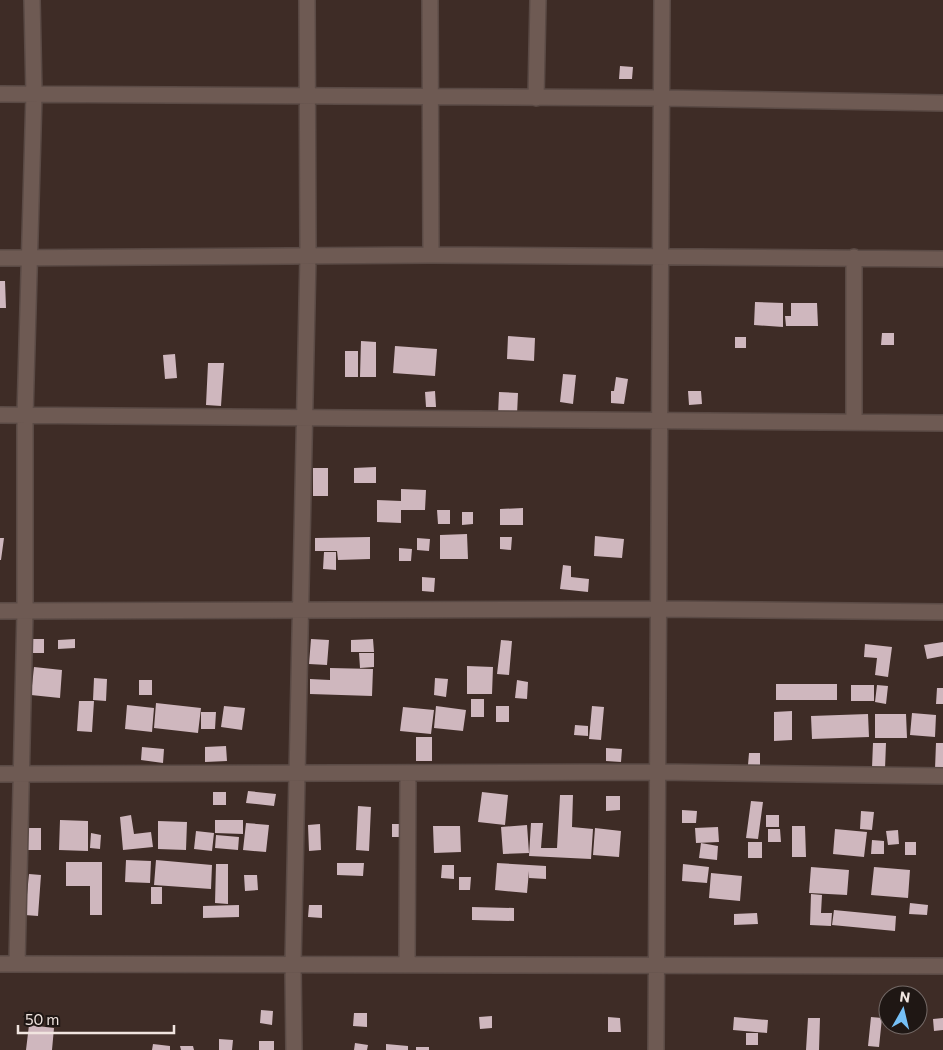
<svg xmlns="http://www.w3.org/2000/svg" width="943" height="1050" viewBox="0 0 943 1050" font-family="Commissioner,sans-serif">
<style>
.building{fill:#cfb7be}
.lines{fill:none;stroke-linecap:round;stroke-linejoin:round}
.street-casing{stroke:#5a4a45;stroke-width:18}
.street{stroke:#6e5a53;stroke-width:15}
</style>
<rect width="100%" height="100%" fill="#3e2c26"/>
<path class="building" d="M620,66l13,1 -1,12h-13z
M0,281h5l1,27h-6z
M755,302l28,1v24l-29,-2z
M791,303h26l1,23h-32l-1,-10h6z
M882,333h12v12h-13z
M508,336l27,2 -1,23 -27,-2z
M735,337h11v11h-11z
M361,341l15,1v35h-16z
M395,346l42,3 -2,27 -42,-3z
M345,351h13v26h-13z
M175,354l2,24 -12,1 -2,-24z
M208,363h16l-3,43 -15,-1z
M563,374l13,1 -3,29 -13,-2z
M616,377l12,2 -4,25 -13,-1v-12h3z
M435,391l1,16h-10l-1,-15z
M688,391h13l1,13 -13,1z
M499,392l19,1 -1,22h-19z
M376,467v16h-22v-15z
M313,468h15v28h-15z
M401,489l25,1 -1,20h-24v13l-24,-1v-22l24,1z
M523,508v17h-23v-16z
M437,510h13v14h-12z
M462,512h11v12l-11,1z
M467,534l1,25h-28v-24z
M595,536l29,3 -2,19 -28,-2z
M370,537v22l-32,1 -1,-9h-22v-13z
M500,537h12l-1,13 -11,-1z
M0,538h4l-3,22h-1z
M417,538l13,1 -1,12 -12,-1z
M399,548l13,1 -1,12h-12z
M324,552h12v18l-13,-1z
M563,565l8,1v11l18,2 -1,13 -28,-3z
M422,577l13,1 -1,14 -12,-1z
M32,639h12v14h-12z
M75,639v9l-17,1v-9z
M311,639l18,1 -2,25 -18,-1z
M373,639l1,13h-23v-12z
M501,640l11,1 -3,34 -12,-1z
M943,642v14l-16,3 -3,-14z
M865,644l27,3 -4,30 -13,-2 2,-17 -13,-1z
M359,653h15v14l-14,1z
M467,666l26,1 -1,27h-25z
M34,667l28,3 -2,28 -29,-3z
M330,668l43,1 -1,27 -62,-2v-15l20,1z
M94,678l13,1 -1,22 -13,-1z
M435,678l13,1 -2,18 -12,-2z
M139,680h13v15h-13z
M517,680l11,2 -1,17 -12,-1z
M776,684h61v16h-61z
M851,685h23v16h-23z
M877,685l11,1 -2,18 -11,-2z
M937,688h6v16h-7z
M471,699h13v18h-13z
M79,701h15l-2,31 -15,-1z
M156,703l45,5 -3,25 -44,-5z
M127,705l27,3 -2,24 -27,-3z
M224,706l21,2 -3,22 -21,-3z
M436,706l30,4 -3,21 -29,-3z
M496,706h13v16h-13z
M592,706l12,1 -3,33 -12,-1z
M403,707l31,3 -3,24 -31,-3z
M792,711v29l-18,1v-29z
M201,712h15l-1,17h-14z
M912,713l24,2 -1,22 -25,-2z
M868,714l1,23 -57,2 -1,-23z
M875,714h31l1,24h-32z
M575,725l13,1v10l-14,-1z
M416,737h16v24h-16z
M873,743h13l-1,26 -13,-1z
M936,743h7v26h-8z
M226,746l1,15 -22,1v-15z
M142,747l22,2 -1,14 -22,-3z
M606,748l16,1 -1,13 -15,-1z
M749,753h11v13l-12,-1z
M248,791l28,3 -2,12 -28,-3z
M213,792h13v13h-13z
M482,792l26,3 -3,30 -27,-3z
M560,795h13l-1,32 21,2 -2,30 -62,-3 2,-33h12l-2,25h16z
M606,796h14v14l-14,1z
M751,801l12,1 -5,37 -12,-1z
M358,806l13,1 -2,44 -13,-1z
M682,810l15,1 -1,12h-14z
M861,811l13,1 -2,18 -12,-1z
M131,815l3,19 17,-2 2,15 -30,3 -3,-33z
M766,815h13v12h-13z
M60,820l28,1v30l-29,-1z
M215,820h28v14l-28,-1z
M158,821l29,1 -1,28 -28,-1z
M246,823l23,2 -3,27 -23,-2z
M320,824l1,26 -12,1 -1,-26z
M392,824h13v13h-13z
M527,825l2,28 -26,1 -2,-27z
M433,826h27l1,26 -27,1z
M792,826h13l1,31h-14z
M718,827l1,15 -23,1 -1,-15z
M28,828h13v22h-13z
M595,828l26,3 -2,26 -26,-2z
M768,829h12l1,13h-13z
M835,829l32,3 -3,25 -31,-3z
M898,830l1,14 -11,1 -2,-14z
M196,831l18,2 -2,18 -18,-2z
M91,833l10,2 -1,14 -10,-1z
M216,835l23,2 -1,13 -23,-2z
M872,840l12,1v13h-13z
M748,842h14v16h-14z
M905,842h11v13h-11z
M701,843l17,3 -1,14 -18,-2z
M126,860l25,1 -1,22 -25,-1z
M156,860l56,5 -1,24 -57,-4z
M66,862h36v53h-12v-29h-24z
M337,863h27l-1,13 -26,-1z
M497,863l49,3v13l-17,-1v-7l-2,22 -32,-3z
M216,864h12v40l-13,-1z
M683,864l26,3 -2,16 -25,-2z
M442,865h12v14l-13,-1z
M811,867l38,3 -2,25 -38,-2z
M874,867l36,3 -2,28 -37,-3z
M711,873l31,3 -2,25 -31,-3z
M29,874l12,1 -3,41 -13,-1z
M244,875h13l1,15 -13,1z
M459,877h12l-1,13h-11z
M151,887h11v17h-11z
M811,894l11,1 -1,18h11l-1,13 -21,-1z
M910,903l18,2 -1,10 -18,-1z
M239,905v12l-36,1v-12z
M309,905h13v13l-14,-1z
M472,907l42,1v13l-42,-1z
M834,910l62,6 -1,15 -63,-6z
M757,913l1,11 -24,1v-11z
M261,1010l12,1 -1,14 -12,-2z
M354,1013h13v14l-14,-1z
M492,1016v12l-12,1 -1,-12z
M608,1017l12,1 1,14h-13z
M734,1017l34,3 -1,13 -34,-3z
M871,1017l11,1 -3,29 -11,-1z
M808,1018h12l-1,32h-13z
M943,1018v12l-9,1 -1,-12z
M29,1025l25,3 -2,22h-26z
M746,1033h12v12h-12z
M219,1039l14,1 -1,10h-13z
M259,1041h15v9h-15z
M355,1043l13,2 -1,5h-13z
M153,1044l17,2v4h-18z
M386,1044l22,2v4h-22z
M180,1046h13l1,4h-13z
M416,1047h13v3h-13z"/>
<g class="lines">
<g class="street-casing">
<path id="street" d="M430,0l1,255
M0,94l662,4 281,5
M536,98l2,-98
M854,257v165
M0,258l431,-3 512,4
M0,415l943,8
M0,611l659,-2 284,3
M0,774l657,-2 286,4
M0,964l943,2
M17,964l8,-353v-195l9,-322 -2,-94
M407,964l1,-190
M294,1050l-1,-85 15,-709 -1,-256
M656,1050l6,-1050"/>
</g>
<use href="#street" class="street"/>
</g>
<g transform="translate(903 1010) rotate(8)"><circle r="24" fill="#1f1714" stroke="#736966"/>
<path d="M0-4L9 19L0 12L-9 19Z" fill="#76c0f7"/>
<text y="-8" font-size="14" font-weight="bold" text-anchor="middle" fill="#f1e5e0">N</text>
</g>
<path d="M18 1025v8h156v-8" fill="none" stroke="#f1e5e0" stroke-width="2.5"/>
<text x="25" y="1025" font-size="15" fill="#f1e5e0" stroke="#1f1714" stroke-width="4" paint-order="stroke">50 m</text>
</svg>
